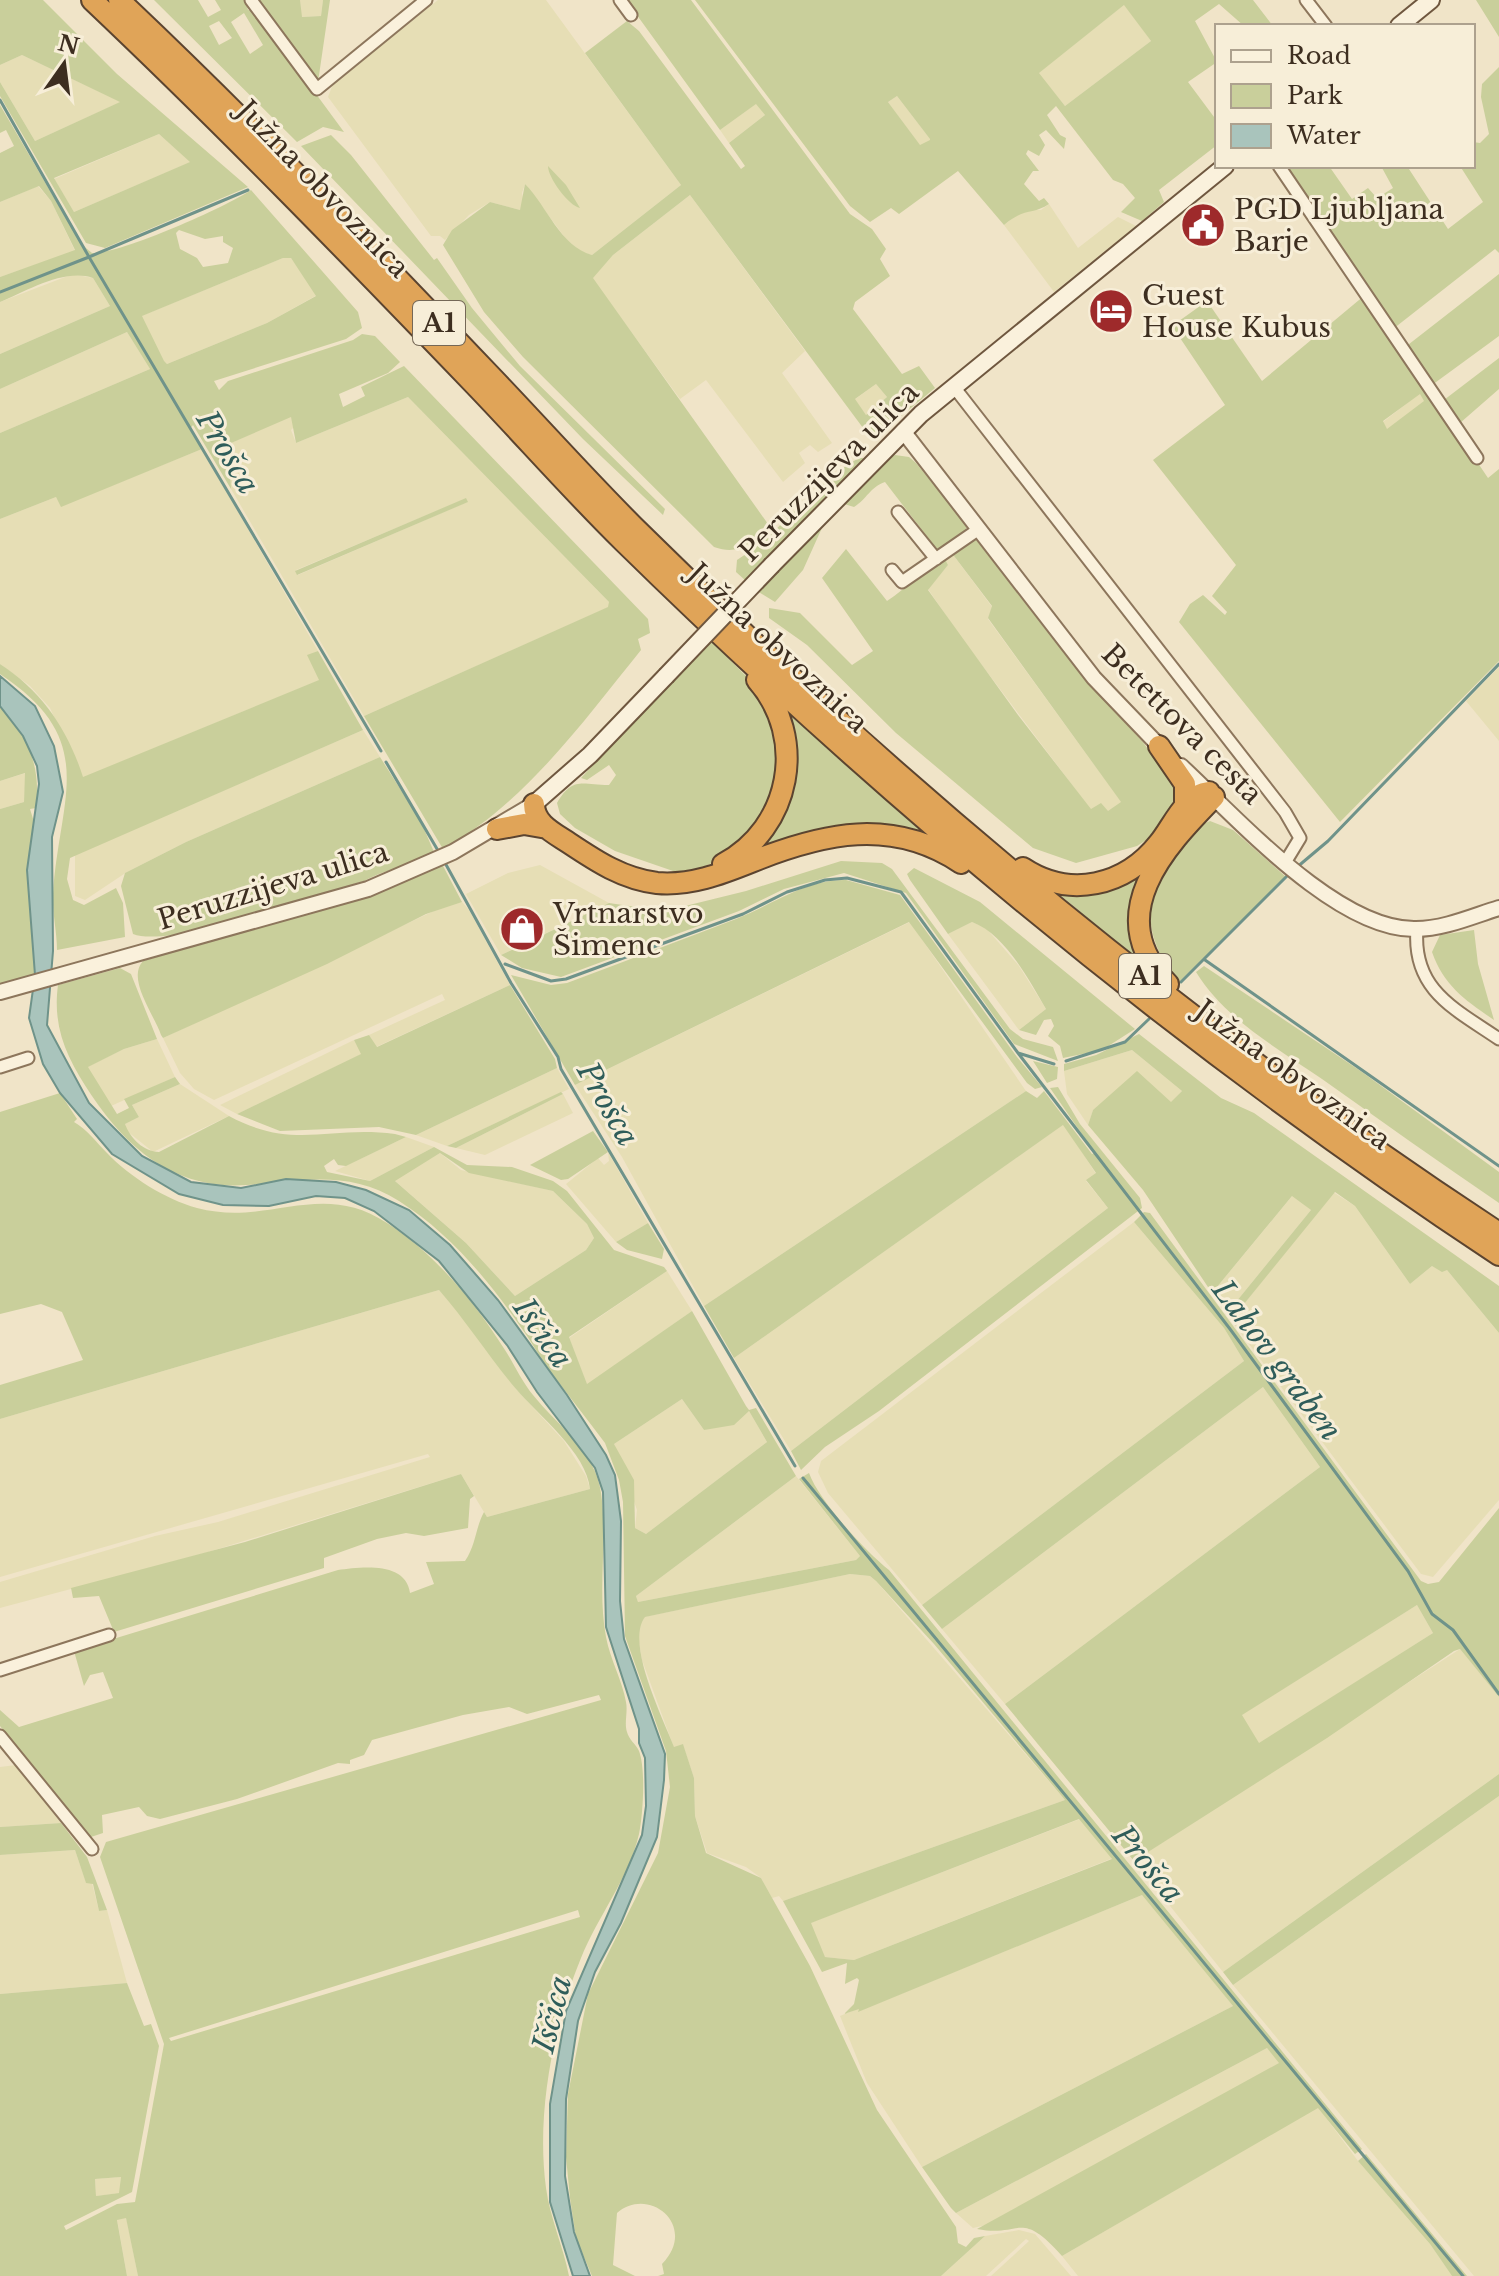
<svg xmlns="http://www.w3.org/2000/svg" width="1499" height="2276" viewBox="0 0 1499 2276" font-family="'Libre Baskerville',serif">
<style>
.farmland{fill:#e6deb5;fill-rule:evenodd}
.green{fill:#c9cf9b;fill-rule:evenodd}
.water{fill:#a9c4bc;stroke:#6f938a;stroke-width:2}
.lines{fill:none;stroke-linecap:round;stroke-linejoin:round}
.stream{stroke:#6f938a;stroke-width:3}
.minor-casing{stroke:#8d765c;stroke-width:15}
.tertiary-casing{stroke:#8d765c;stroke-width:18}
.secondary-casing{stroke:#6f573f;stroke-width:20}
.motorway-casing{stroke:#5b4430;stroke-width:24}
.minor{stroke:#faf1dc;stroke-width:11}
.tertiary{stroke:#faf1dc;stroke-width:14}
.secondary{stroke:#faf1dc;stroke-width:16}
.motorway{stroke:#e0a458;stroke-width:20}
.secondary-bridge-casing{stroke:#6f573f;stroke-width:20;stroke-linecap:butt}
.secondary-bridge{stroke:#faf1dc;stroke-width:16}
.labels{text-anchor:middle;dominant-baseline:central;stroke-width:6;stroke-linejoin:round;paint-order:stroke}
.shield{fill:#f7eed8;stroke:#756857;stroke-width:2}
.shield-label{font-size:26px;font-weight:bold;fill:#3d2e20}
.street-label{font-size:28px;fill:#3d2e20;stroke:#f7eed8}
.poi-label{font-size:28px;fill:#3d2e20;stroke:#f7eed8;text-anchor:start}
.water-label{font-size:30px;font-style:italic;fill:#2f5d5a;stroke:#f7eed8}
</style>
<rect width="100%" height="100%" fill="#f0e4c8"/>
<path class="farmland" d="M300,0h23l-2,16 -20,1z
M438,0h108l135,185 -89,70 -11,-3 -15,-13 -41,-55 -3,9 2,11 -4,6 -30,-8 -21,13 -24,25 -5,-4h-9l-103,-139 5,-13z
M1125,4l26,37 -86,65 -27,-33z
M22,55l99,47 -86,39 -35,-59v-17z
M897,96l34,44 -11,6 -32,-44z
M757,103l8,12 -36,28 -9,-13z
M159,134l32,28 -117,50 -20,-33z
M38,186l13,15 24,50 -75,26v-75z
M690,195l115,156 -23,22 50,70 -14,9 -8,-7 -11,8 6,10 -22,19 -77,-102 -26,19 -88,-121 21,-23z
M1049,204l29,44 40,-31 18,9 -82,66 -50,-67 20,-16 17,1z
M283,258h8l26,37 -50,28 -100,41 -4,-3 -22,-45z
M73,274l20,4 17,28 -110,48v-52z
M127,332l23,37 -150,64v-44z
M876,384l11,13 -21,18 -12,-15z
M1420,393l5,8 -38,29 -4,-8z
M408,397l201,205v5l-245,109 -133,-227 -1,-21 -8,-21 69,-31 3,11 -3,3 5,13zM465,499l2,3 -169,73 -2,-5z
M202,449l116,202 -10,5 12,24 -238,98 -32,-70 -20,-22 -30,-22v-145l56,-22 5,9z
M951,552l41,55 -4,12 134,184 -14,9 -17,-2 -131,-174 -32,-47 20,-24 -4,-8z
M1499,667v74l-33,-40z
M363,730l17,27 -194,85 -59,30 -42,28 -10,-4v-41z
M26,773l-2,29 -24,7v-28z
M540,865l69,38 -29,13 -7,-11 -16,8 6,12 -62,30 -35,-61 42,-21z
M453,902h9l7,8 41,75 -134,62 -7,-12 76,-35 -3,-6 -228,106 -20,-11 -14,-16 -17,-35z
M910,922l116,169 -322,215 -82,-149 -47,-72z
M972,922l14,6 33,38 27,43 -27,21 -71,-96z
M157,1039l18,38 -64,29 -24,-39 37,-18z
M354,1040l8,14 -125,60 -17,-9z
M1132,1050l50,41 -11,12 -78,7 -5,15 -21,-31 -3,-23z
M557,1068l12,21 -122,57 -31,-11z
M180,1084l49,32 -76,36 -26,-21 -2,-7 14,-7 -7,-12z
M563,1094l10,19 -88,42 -29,-7z
M1064,1124l32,50 -10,7 22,27 -317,243 -57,-93z
M406,1137l28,10 -64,34 -35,-10z
M608,1152l40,71 -32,19 -50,-58 32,-26 6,7 5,-4z
M440,1153l21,17 92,21 34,33 7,14 -8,12 -71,46 -49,-53 -72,-63z
M1333,1192l22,14 55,78 22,-18 15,4 52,63v167l-66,77 -12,-3 -190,-254z
M1293,1195l18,15 -84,103 -15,-20z
M1134,1222l90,106 20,33 -322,244 -94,-112 -10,-21 3,-11z
M667,1271l25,40 -105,74 -18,-47z
M439,1290l32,35 45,64 48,52 22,35 4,13 -103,28 -26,-43 -256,79 -205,55v-26l155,-46 63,-14 212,-65 -2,-3 -428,123v-158z
M1263,1387l57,80 -315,237 -63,-75z
M682,1399l22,31 45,-19 18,31 -121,92 -11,-6 2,-18 -23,-66z
M796,1476l64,80 -4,4 -218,42 -2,-6z
M850,1574l20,2 6,5 189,219 -282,101 -4,-5 -7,2 -11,-20 -15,-11 -39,-14 -12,-37 -1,-38 -11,-33 -9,3 -32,-88 -5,-28 7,-15z
M1417,1605l16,28 -174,111 -18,-29z
M1460,1649l39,48v77l-276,198 -89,-111z
M16,1765l45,58 -61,4v-60z
M1499,1796v480h-25l-241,-291z
M1080,1819l33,39 -259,102 -29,-3 -5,-8 -10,-26z
M75,1850l11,32 6,1 7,28 8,-1 20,73 -127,11v-139z
M1142,1895l91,111 -311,161 -55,-84 -27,-67 19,-8v3z
M1267,2048l13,15 -294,162 -13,3 -17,-15z
M1318,2107l40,54 72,83 22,32h-374l-16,-20z
M121,2177l-1,16 -24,3 -1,-17z
M126,2217l2,9 10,50h-11l-10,-57z
M1019,2230l16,4 36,42h-80l38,-35 -3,-2 -40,37h-45l44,-40z"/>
<path class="green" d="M0,0h43l74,74 131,113 -143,61 -19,-5 -86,-147v-14l35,59 85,-39 -98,-47 -22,10zM159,134l31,28 -116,50 -20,-34z
M154,0h44l10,17 13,-7 -6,-10h30l3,10 7,1 89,121 -21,-5 -26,15zM244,13l19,32 -13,9 -19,-32zM219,21l13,17 -13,7 -10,-19z
M256,0h44l2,17 19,-1 2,-16h7l-12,82z
M626,0h65l159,214 22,15 14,20 -6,10 10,17 -35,26 -2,7 49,65 17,-8 16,22 -59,49 -7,-1 -179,-241 -77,60 -20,23 175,246c-17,19 -28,32 -54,23l-191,-190 -39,-45 -41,-67 9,-15 38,-28 30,8 5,-26c22,22 35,62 67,71l89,-70 -96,-132 42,-32 12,10 102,138 4,-3 -16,-23 36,-28 -9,-11 -36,26zM876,384l11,13 -21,18 -11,-16z
M695,0h558l20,26h-29l-25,-22 -24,17 22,41 -29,20 29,39v24l-58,45 5,12 -22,19 -21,-9 14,-14 -12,-14 -10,-4 -57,-74 -9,9 13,20 6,3 -2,11 -18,-19 -7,5 6,10 -6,11 -11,-6 -2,4 13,17h-6l-9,13 15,17 5,-3 5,6c-16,11 -24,3 -45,21l-46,-54 -59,43 -8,-6 -21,14 -20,-16zM1124,5l27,36 -86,65 -26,-33zM897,96l33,43v1l-10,5 -32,-43z
M1476,0h23v37z
M1499,67v186l-4,-4 -102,80 -110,-163h46l23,33 16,-11 9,10 16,-10 -12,-22h26l41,63 35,-27 -23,-36h13v-24l7,1 9,-9 -8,-37 1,-13z
M0,105l81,139 11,9c29,1 134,-46 159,-63l107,122 4,16 -16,11 -132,42 5,9 9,-9 125,-41 9,-6 13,2 25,26 -12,11 -49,21 4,13 22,-11 -4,-9 43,-21 244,253 2,14 -12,6 3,11c-59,73 -115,152 -198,199l-79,-133 244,-109 1,-5 -201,-205 -112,46 -5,-26 -69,30 8,21 1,21 -38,-64 -3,4 12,20 -141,58 -5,-10 -56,22v-86l150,-64 -23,-37 -127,57v-35l110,-48 -17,-28c-29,-10 -66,13 -93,24v-25l75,-27 -24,-49 -12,-15 -39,16v-49l14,-7 -8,-16 -6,3zM179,230l26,9 18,-3v6l10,6 -5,15 -25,4 -6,-9 -17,-9 -4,-16zM283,258h8l25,38 -49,27 -100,41 -3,-3 -22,-45z
M331,135l20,20 83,105 3,-2 35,50 48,58 145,143 -2,6 -80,-76 -282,-293z
M548,166l18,19 14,23c-11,-2 -32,-30 -32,-42z
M1499,274v62l-67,49 -28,-37z
M1365,295l123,183 11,-9v192l-159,161 -161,-200 11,-18 13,-9 22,20 2,-3 -15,-16 24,-31 -83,-105 72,-55 -53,-79 35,-25 55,80zM1420,394l4,7 -37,28 -4,-8z
M1499,358v31l-39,34 -20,-20z
M895,455l14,2 7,6 50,61v9l-28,20 -9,-6 3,-4 -47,-61c-15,5 -18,17 -31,25l-13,-4 46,-44z
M859,458h5l-118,123 -10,-9 1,-12c46,-28 74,-76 122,-102z
M466,498l2,4 -171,73 -2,-4z
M826,519l-23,51 -28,32 -18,-11z
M974,537l107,138 61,66 32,43 2,16 -5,11 -20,26 -14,9 -61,17 -43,-15 -137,-115 -89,-88 -38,-27v-10l31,5 52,52 21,-14 -51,-73 24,-29 41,52c20,-13 35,-30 57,-44l4,8 -20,25 90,125 73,94 10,-6 7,8 13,-9 -133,-184 4,-12 -41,-54z
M710,640l46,46 26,64 -12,61 -43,46 -27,11 -24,4 -61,-21 -40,-23 -15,-14 -3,-11c16,-27 24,-18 52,-18l7,-10 -7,-10 -22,15 -6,-2z
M318,651l45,79 -293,128 -3,21 6,21 11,5 32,-17 7,15 2,34 -68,13c0,-19 -5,-38 -4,-56 6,-97 48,-153 -53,-220v-10c42,27 68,66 83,113l236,-97 -12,-25z
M0,706c29,30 41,62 36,102l-6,1 4,13 -7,48 8,105 -35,10v-176l24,-7 1,-29 -25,8z
M784,709l3,1 141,126 -23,-3 -163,29 32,-43z
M380,757l41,65 13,30c-21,15 -47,16 -70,29 -45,14 -193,68 -231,53l-12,-48 4,-13 61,-31z
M1210,821l23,9 53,47 -109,107c-33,-52 -38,-81 1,-133 10,-12 17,-25 32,-30z
M841,861l41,2 10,6 118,160 13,10 30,8 5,14 -44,-17 -108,-151 -62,-20 -60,16 -45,22 -178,66 -39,-9 -21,-13 108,-52 41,6 27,-1 69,-17z
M442,864l20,38 -36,12 -99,50 -164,74 -2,-3c-6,-19 -35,-56 -18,-74l253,-75z
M914,868l66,34 155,127 -33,21 -39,8 -3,-12 -12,-10 6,-10 -3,-7 -7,1 -8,15 -17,-5 27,-21c-17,-29 -41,-75 -74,-87l-24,12 -38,-54 -3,-6z
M1144,868l-4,88 -3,3 -77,-64c33,5 59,-6 84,-27z
M846,880l54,15 117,162 25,30 -7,2 -8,-6 -118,-161 -334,163 -64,-110 40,10 16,-2c57,-21 113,-43 169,-64 36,-14 70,-40 110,-39z
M1474,930l4,34 16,56c-29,-20 -50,-34 -62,-68l8,-17z
M1204,966l158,106 137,100v31c-60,-41 -118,-82 -177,-124 -44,-30 -98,-61 -126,-107z
M120,968l11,6 26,65 -33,10 -36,18 29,47 12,-6 -5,-9 51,-22 5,7 -48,21 7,12 -14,7c5,14 19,28 34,28l70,-36c65,35 100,9 166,18l11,3 -60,29 -8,-1 -4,-6 -10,7 3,6 43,9 64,-34 33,18 45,2 41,14 14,10 47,59 50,17 3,4 -98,66 18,47 105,-73 54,95 3,4 7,-2 40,68 -160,120 2,6 218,-42 4,-4 -61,-77 10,-6c10,28 57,79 80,97l473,579 -7,5 -37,-46 -256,148c-43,-48 -40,-18 -85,-27l302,-166 -12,-15 -311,165 -5,-5 -29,-41 311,-161 -91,-111 -284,117 1,-3 -15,5 10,-10 5,-24 -2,-2 -12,6 2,-21 -25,9 -39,-71 282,-101 -131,-156 -58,-63 -6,-5 -20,-2 -205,43c-20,26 18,101 29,130l9,-3 11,34 1,38 11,37 55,25 49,88 67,144 79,117 2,16 8,4 8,-9 11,-2 -44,40h-283l6,-2 -2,-10c37,-38 -13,-79 -45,-51l-4,52 22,11h-43l-16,-38 -6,-40 -4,-41 2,-63 20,-100 70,-141 12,-66 -4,-36 -41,-115 -2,-134 -4,-22 -14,-37c-18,-24 -37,-48 -55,-72 -11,-14 -19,-31 -30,-45 -33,-48 -72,-94 -121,-125 -50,-32 -98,-20 -153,-16 -69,5 -117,-34 -154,-89 -24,-36 -40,-67 -34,-111zM440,1153l29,20 84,18 34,33 7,14 -8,12 -71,46 -49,-53 -71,-62zM682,1399l22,31 30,-5 15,-14 18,31 -121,92 -11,-6 -1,-48 -20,-36zM1079,1819l33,40 -258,101 -29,-3 -14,-34z
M510,985l45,74 2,9 -141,67 -37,-8 -99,4 -43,-17 124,-60 -7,-14 15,-5 8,12z
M1139,1034l82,64 33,15 245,173v47l-52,-63 -5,2 -10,-6 -22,18 -55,-78 -20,-14 -104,128 -4,-7 84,-103 -19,-14 -80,97 -69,-103 -55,-65 5,-15 44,-39 34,31 11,-11 -50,-41 -68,21v-7l32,-9z
M1033,1061l25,6 -1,12 -10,4z
M1058,1087l22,37 60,74 2,10 -263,203 -54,36 -24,23 -10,-19 317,-243 -22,-28 10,-7 -33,-48 -329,233 -30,-52 322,-215 11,7 7,-7 48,63 3,-1 -45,-65z
M561,1092l2,2 -107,54 -9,-2z
M60,1093l17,26 -3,3c14,8 22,20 33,31 23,24 58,46 90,55 72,19 123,-29 190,15 49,32 87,78 118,127 9,14 17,32 28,45 24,30 63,57 68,98 7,48 -4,96 5,144 4,22 16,43 20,65 2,10 -2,21 1,30 2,8 9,12 12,19 7,18 4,64 0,83 -10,44 -41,82 -58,124 -28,68 -45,156 -35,230 4,30 17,58 23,88h-431l-12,-58 -9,2 10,56h-127v-282l127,-11 17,43 7,-2 8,22 -27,146 -68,34 2,4 51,-26 18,-2 29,-158 -64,-187 6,-15 495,-142 -2,-5 -72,19 -18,-7 -46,8 -91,25 -8,15 -14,5v4l-12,-1 -101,36 -77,20 -13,-3 -8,-9 -37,8 1,18 -15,5 -88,-112v-16l19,17 94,-29 -10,-26 -13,3 -6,11 -10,-35 264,-81c23,-3 68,-9 72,23l24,-9 -8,-22 39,-1c11,-16 10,-32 19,-49l3,5 103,-28c-3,-36 -52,-74 -74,-100 -27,-32 -49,-67 -77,-99l-439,129v-34l83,-25 -21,-48 -21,-8 -41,10v-202zM578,1910l2,7 -409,124 -2,-3zM121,2177l-2,16 -23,3 -1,-17z
M593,1131l15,21 -40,27 -7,1 -31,-15z
M1144,1212l6,1 271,368 7,3 11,-2 60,-74v189l-39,-48 -6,2 -127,87 -193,123 -129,-157 315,-237 -57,-80 -321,242 -20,-24 322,-244 -20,-33 -90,-106zM1417,1605l16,28 -174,110 -17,-28z
M648,1223l16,26 -2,10 -35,-9 -11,-8z
M461,1474l13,22 -4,3 -2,29 -44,8 -18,-3 -29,6 -53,19v10l-210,64 -15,-36 -26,2 -2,-10 174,-46z
M1499,1774v22l-266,189 -10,-13z
M61,1823l26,34 20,53 -8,1 -6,-27 -7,-1 -11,-33 -75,5v-28z
M1366,2154l101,122h-15l-22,-32 -72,-83z"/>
<path class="water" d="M0,676l35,30 19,40 9,46 -11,45 1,114 -6,74 42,78 53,53 49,26 50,6 45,-9 50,3 30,8 43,20 41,35 48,55 69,95 39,60 9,20 6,46 -1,80 4,38 41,115 -1,26 -7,57 -36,86 -26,49 -17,49 -12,78 -1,77 9,56 16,44h-17l-23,-74v-98l16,-93 76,-176 4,-29 -1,-48 -6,-15v-14l-33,-102 -3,-135 -8,-24 -58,-76 -30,-47 -68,-84 -65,-50 -29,-13 -29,-2 -47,10 -46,-1 -44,-11 -67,-40 -52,-61 -17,-29 -14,-46 6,-43 -8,-105 12,-86 -2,-18 -14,-30 -23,-30z"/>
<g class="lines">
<path class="stream" d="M0,100l89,157 159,-67
M0,292l89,-35 292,494
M386,762l54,92
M444,861l67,122 47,74 3,12 234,397
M1296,868l32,-27 171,-177
M1205,960l294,206
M505,964l46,17 15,-2 177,-65 44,-22 38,-12 22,-2 54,14 117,161 36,11
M1181,982l109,-109
M1018,1053l212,276 178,242 24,43 21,16 46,64
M1066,1061l59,-19 24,-23
M803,1478l660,798"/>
<g class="minor-casing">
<path id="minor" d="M251,0l66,89 109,-89
M620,0l11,15
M1306,0l20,26
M1279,166l198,292
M954,387l331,425 15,26 -14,23
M898,512l38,47
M892,570l10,12 77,-53
M1417,929c-5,61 38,80 82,110
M0,1067l28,-9
M0,1670l109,-35
M0,1736l92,113"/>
</g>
<g class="tertiary-casing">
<path id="tertiary" d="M903,431l191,247 71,74
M1181,766c56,52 157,165 235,163 28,0 57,-13 83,-21
M0,992l368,-103 85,-37 81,-48"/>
</g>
<g class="secondary-casing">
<path id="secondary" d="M1399,26l32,-26
M772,565l149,-151 304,-248
M534,804l56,-49 76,-79"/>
</g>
<g class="motorway-casing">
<path id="motorway" d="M92,0c131,124 257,254 382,384 50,52 98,107 150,158 269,264 561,505 875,713
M119,0c126,119 247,245 367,371 50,52 97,105 148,156 264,261 554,502 865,706
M1159,746l26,38v24
M534,804c0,20 20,29 35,39 27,18 54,36 88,40 33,3 64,-9 94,-21 72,-29 141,-45 210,1
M497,829l27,-5 23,4
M723,864c68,-36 85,-126 34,-184
M1023,868c47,31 102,18 136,-25 14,-17 26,-49 50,-51
M1168,984c-67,-69 -4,-136 46,-187"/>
</g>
<use href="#minor" class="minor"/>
<use href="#tertiary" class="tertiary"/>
<use href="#secondary" class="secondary"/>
<use href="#motorway" class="motorway"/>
<g class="secondary-bridge-casing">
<path id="secondary-bridge" d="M666,676l106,-111"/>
</g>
<use href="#secondary-bridge" class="secondary-bridge"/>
</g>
<defs>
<g id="civic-disc" transform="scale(2.3)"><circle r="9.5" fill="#9e2a2b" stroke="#f7eed8"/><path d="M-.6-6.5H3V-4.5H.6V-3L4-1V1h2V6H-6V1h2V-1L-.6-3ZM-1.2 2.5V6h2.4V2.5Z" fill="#fff"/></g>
<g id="hotel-disc" transform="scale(2.3)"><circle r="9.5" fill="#9e2a2b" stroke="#f7eed8"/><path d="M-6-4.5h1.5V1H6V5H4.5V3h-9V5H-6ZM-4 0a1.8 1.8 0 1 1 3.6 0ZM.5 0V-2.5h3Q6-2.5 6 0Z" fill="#fff"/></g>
<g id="shop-disc" transform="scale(2.3)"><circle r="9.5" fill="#9e2a2b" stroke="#f7eed8"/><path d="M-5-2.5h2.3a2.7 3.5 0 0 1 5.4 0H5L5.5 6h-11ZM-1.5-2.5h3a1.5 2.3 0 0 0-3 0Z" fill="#fff"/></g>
</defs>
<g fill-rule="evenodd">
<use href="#civic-disc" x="1203" y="225"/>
<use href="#hotel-disc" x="1111" y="311"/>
<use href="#shop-disc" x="522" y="929"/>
</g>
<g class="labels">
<g class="shield">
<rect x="413" y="301" width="52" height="44" rx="6"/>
<rect x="1119" y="954" width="52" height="44" rx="6"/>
</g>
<g class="shield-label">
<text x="439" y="323">A1</text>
<text x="1145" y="976">A1</text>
</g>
<g class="street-label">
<text transform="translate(323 189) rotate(46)">Južna obvoznica</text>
<text transform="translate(829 472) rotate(-45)">Peruzzijeva ulica</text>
<text transform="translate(778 648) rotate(43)">Južna obvoznica</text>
<text transform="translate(1182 724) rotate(45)">Betettova cesta</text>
<text transform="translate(273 886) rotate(-17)">Peruzzijeva ulica</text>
<text transform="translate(1293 1075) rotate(36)">Južna obvoznica</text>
</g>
<g class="poi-label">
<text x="1234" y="209">PGD Ljubljana<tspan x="1234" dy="32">Barje</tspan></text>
<text x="1142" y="295">Guest<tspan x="1142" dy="32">House Kubus</tspan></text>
<text x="553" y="913">Vrtnarstvo<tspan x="553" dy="32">Šimenc</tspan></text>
</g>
<g class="water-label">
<text transform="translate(228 452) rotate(59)">Prošca</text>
<text transform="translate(608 1104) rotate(60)">Prošca</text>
<text transform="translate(543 1333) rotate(55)">Iščica</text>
<text transform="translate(1277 1360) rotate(53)">Lahov graben</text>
<text transform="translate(1148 1864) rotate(50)">Prošca</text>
<text transform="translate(552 2014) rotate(-76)">Iščica</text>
</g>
</g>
<rect x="1215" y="24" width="260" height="144" fill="#f7eed8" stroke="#ada18e" stroke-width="2"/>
<rect x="1231" y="50" width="40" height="12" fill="#faf1dc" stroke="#ada18e" stroke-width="2"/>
<text x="1287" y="64" font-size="24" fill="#3d2e20">Road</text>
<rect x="1231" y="84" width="40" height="24" fill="#c9cf9b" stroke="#ada18e" stroke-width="2"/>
<text x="1287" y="104" font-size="24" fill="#3d2e20">Park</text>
<rect x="1231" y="124" width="40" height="24" fill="#a9c4bc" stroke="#ada18e" stroke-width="2"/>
<text x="1287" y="144" font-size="24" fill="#3d2e20">Water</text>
<g transform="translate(64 64) rotate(14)" stroke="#f7eed8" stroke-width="6" paint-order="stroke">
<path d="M0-6L14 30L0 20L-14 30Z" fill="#3d2e20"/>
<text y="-12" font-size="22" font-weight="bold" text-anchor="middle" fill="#3d2e20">N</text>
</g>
</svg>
